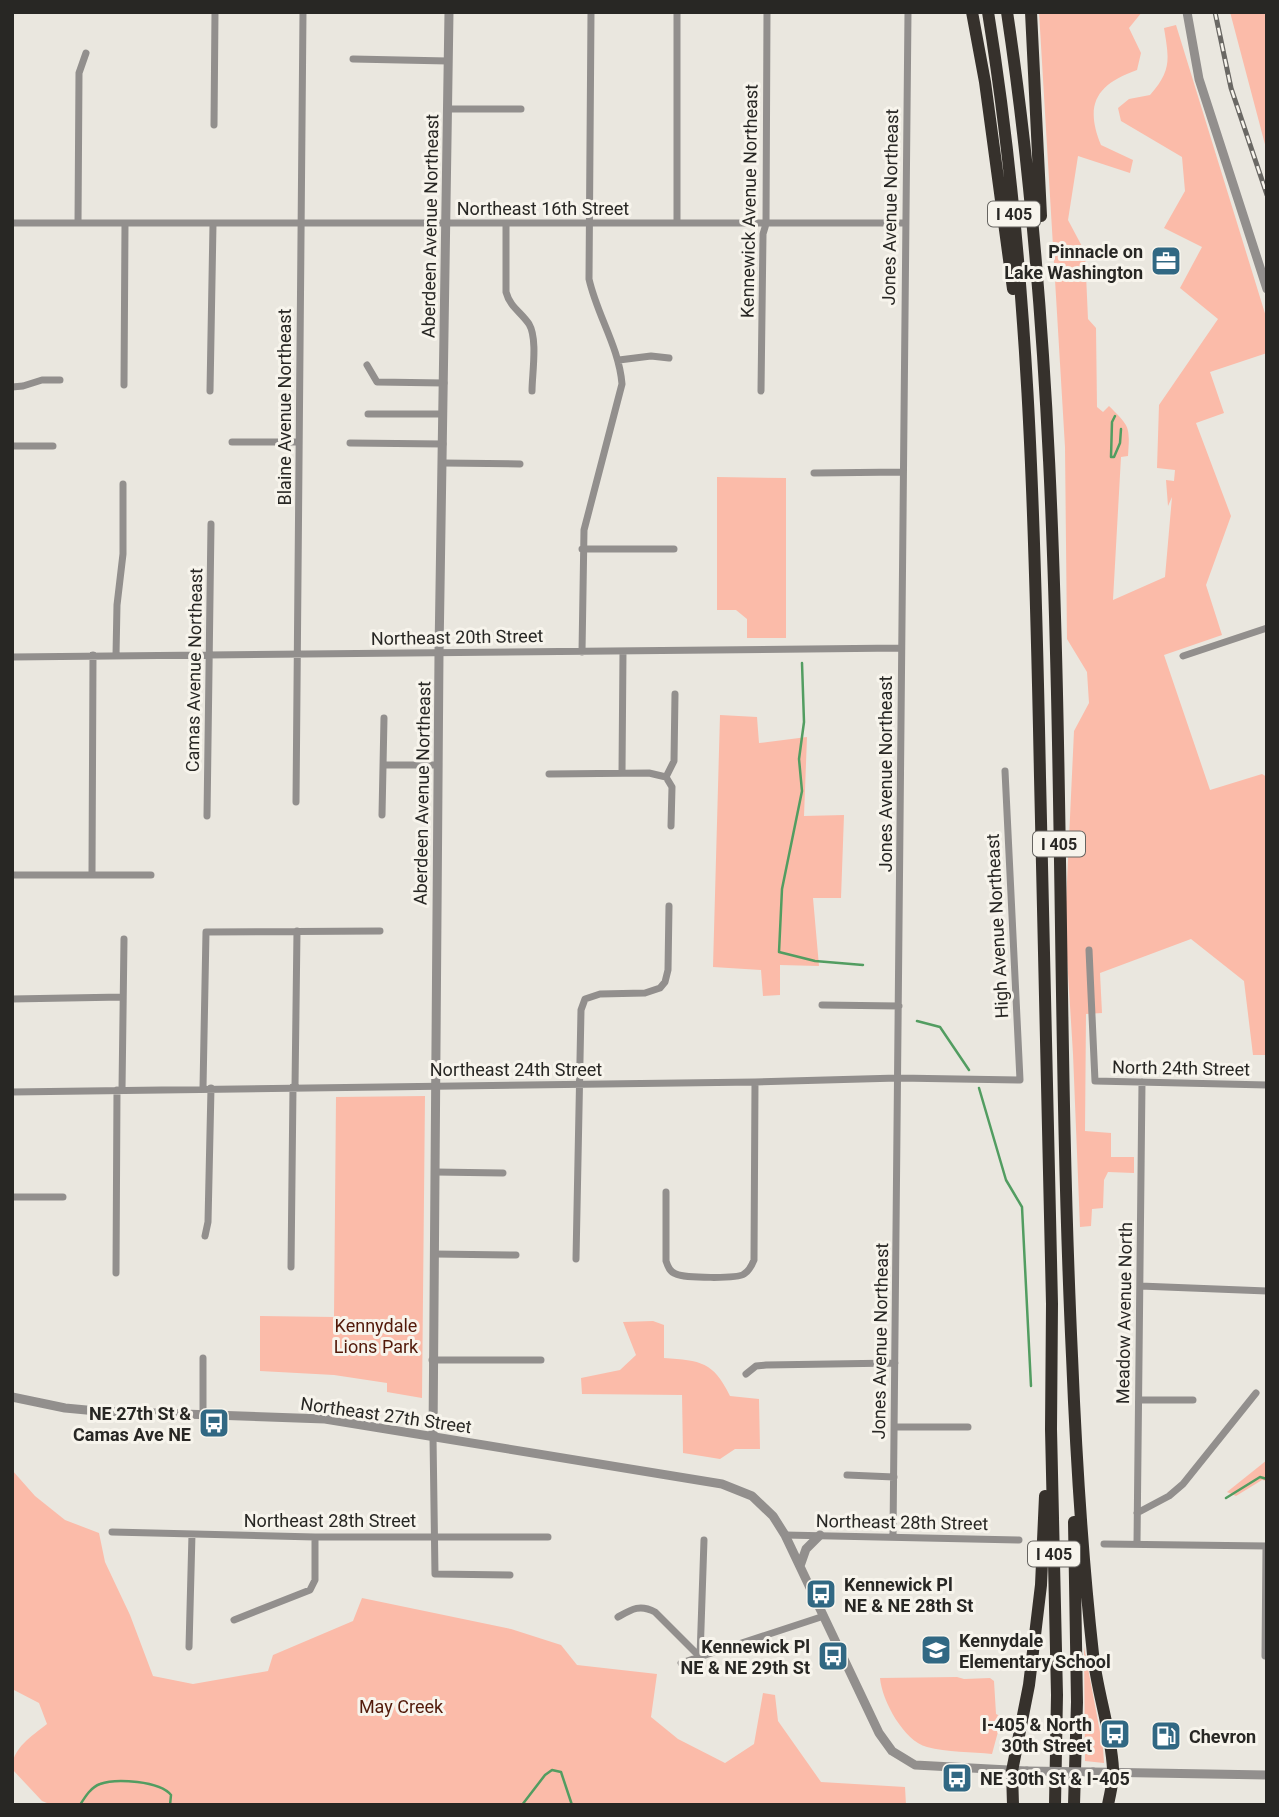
<svg xmlns="http://www.w3.org/2000/svg" width="1279" height="1817" viewBox="0 0 1279 1817" font-family="Roboto,sans-serif">
<style>
.green{fill:#fbbba9}
.lines{fill:none;stroke-linecap:round;stroke-linejoin:round}
.stream{stroke:#529d61;stroke-width:2.5}
.minor{stroke:#928f8d;stroke-width:7}
.tertiary{stroke:#928f8d;stroke-width:9}
.motorway{stroke:#36312c;stroke-width:12}
.rail-casing{stroke:#6a6864;stroke-width:5}
.rail{stroke:#f7f4ec;stroke-width:2.5;stroke-dasharray:8;stroke-linecap:butt}
.tertiary-bridge{stroke:#928f8d;stroke-width:9}
.labels{text-anchor:middle;dominant-baseline:central;stroke-width:6;stroke-linejoin:round;paint-order:stroke}
.shield{fill:#f7f4ec;stroke:#666460;stroke-width:2}
.shield-label{font-size:16px;font-weight:bold;fill:#282724}
.street-label{font-size:18px;fill:#282724;stroke:#f7f4ec}
.poi-label{font-size:18px;font-weight:bold;fill:#282724;stroke:#f7f4ec;text-anchor:end}
.park-label{font-size:18px;fill:#521a0a;stroke:#f7f4ec}
</style>
<rect width="100%" height="100%" fill="#eae7df"/>
<path class="green" d="M1039,12h103l-13,16 12,25 -4,17c-40,14 -53,34 -36,75l32,15 -3,13 -52,-17 -10,64 17,32 3,67 8,9 1,79 6,5 6,-6c21,21 21,20 19,50l-7,1 -8,143 52,-23 7,-80 -4,9 -2,-26 8,1 1,-11 -18,-2 2,-63 59,-86 -38,-31 22,-41 -38,-19 21,-37 -3,-34 -61,-36 -3,-13 11,-9 21,-4c22,-25 19,-36 14,-67l12,-3 91,295v33l-57,19 14,41 -28,10 35,93 -25,69 16,50 -58,20 46,135 52,-16 5,3v278h-14l-9,-74 -53,-42 -91,34 2,40 -16,1 -1,117 26,2v24h23v16l-26,-1 -4,8 -1,28 -11,1 -1,17 -11,1 -7,-173 -8,-129 9,-194 15,-28 -2,-31 -20,-33 -2,-192z
M1230,12h37v140z
M717,477l69,1v160h-39v-19l-11,-9h-19z
M720,715l37,2 2,26 48,-6 -3,79 40,-1 -3,83h-28l6,68 -39,-1v30l-17,1 -2,-26 -48,-3z
M425,1096l-3,302 -35,-6v-9l-53,-8 -74,-4v-55l74,1 2,-220z
M653,1321l11,4v33c37,3 49,3 66,38l29,3 1,50h-25l-15,10 -37,-6 -1,-58 -100,-1 -1,-16 39,-8 16,-15 -13,-33z
M1267,1460v21l-5,-1 -26,16 -9,-4z
M12,1470l23,26 30,24 34,13 6,29 25,53 23,61 40,8 75,-13 5,-16 80,-34 9,-23 149,31 50,16 16,20 80,9 -6,43 27,22 47,24 29,-19 9,-51 12,2 3,26 43,61 84,5 1,18h-854l-10,-4 -30,-32c0,-21 20,-33 35,-45l-8,-21 -27,-14z
M1084,1647l19,101 1,15 -19,-2z
M957,1677l7,2 26,-1 4,3 2,33 6,3 -10,37c-19,-2 -46,-2 -65,-7 -23,-6 -45,-46 -47,-69z"/>
<g class="lines">
<path class="stream" d="M1115,416l-3,6 -1,35h3l6,-14 1,-14
M802,663l2,59 -5,37 3,32 -20,98 -3,63 36,9 48,4
M917,1021l23,6 29,43
M979,1088l27,92 16,27 9,179
M1226,1498l34,-21 7,2
M80,1805c5,-8 11,-18 20,-21 16,-6 60,-3 71,11l-1,10
M522,1805l23,-30 7,-5 9,2 11,33"/>
<path class="minor" d="M353,59l95,2
M447,109h74
M214,125l1,-113
M12,223h894
M78,223l1,-150 7,-20
M677,223v-211
M506,225v67c4,15 15,20 23,32 9,15 3,50 3,67
M619,360l32,-4 18,2
M367,365l10,17 67,1
M124,385l1,-161
M12,387l11,-1 19,-6h18
M210,391l3,-167
M761,391l2,-157 3,-10 1,-212
M368,414h75
M232,442h67
M350,443l93,1
M12,446h41
M443,463l77,1
M814,473l89,-1
M582,549h92
M582,652l2,-122 38,-146c-3,-37 -25,-69 -33,-105l2,-267
M116,655l1,-50 6,-51v-70
M1183,656l84,-28
M12,657l889,-9
M383,765h55
M622,773l1,-122
M549,774l100,-1 17,4
M296,802l7,-790
M382,815l2,-97
M207,816l4,-292
M671,826l1,-39 -6,-10 8,-16 1,-67
M92,874l1,-219
M12,875h139
M1089,950l6,131 172,4
M12,999l111,-2
M822,1005l77,1
M295,1087l2,-156
M203,1088l3,-156 174,-1
M122,1090l2,-151
M12,1092l743,-10 143,-4 122,2 -15,-309
M435,1172l68,1
M666,1192v69c2,6 4,11 10,13 9,4 61,5 68,0 5,-3 8,-9 10,-14l1,-178
M12,1197h51
M205,1236l3,-14 3,-134
M434,1254l82,1
M576,1259l5,-249 4,-11 15,-5 45,-1 15,-5 5,-6 3,-12 1,-64
M291,1267l2,-180
M116,1273l1,-183
M1140,1286l127,5
M203,1358v57
M432,1360h109
M746,1374l10,-8 10,-1 129,-2
M1139,1400h54
M895,1427h73
M433,1437l2,137 75,1
M847,1475l47,2
M1137,1513l32,-17 14,-12 73,-91
M112,1532l203,5h233
M785,1535l234,5
M893,1536l15,-1524
M1137,1543l5,-461
M1104,1544l163,2
M618,1617c14,-8 22,-13 37,-5l45,45
M234,1620l76,-30 5,-10v-43
M189,1647l3,-113
M1265,1656l1,-110
M700,1657l4,-117
M681,1663l143,-47"/>
<path class="tertiary" d="M1187,12l12,67 68,210
M12,1397l53,11 32,3 228,8 397,65 30,12 21,20 12,19 94,198 13,18 23,14 112,6
M433,1437l6,-784 10,-641
M800,1566l6,-17 14,-14
M1093,1772l174,3"/>
<path class="motorway" d="M972,12l13,70 28,207
M988,12c41,253 47,509 52,765 3,175 8,351 12,527l-1,125 6,266 -2,110
M1007,12c67,445 44,896 65,1344 4,99 10,199 21,298 4,38 18,76 20,115 1,12 -3,24 -5,36
M1031,12l10,204
M1074,1522l3,180 -3,103
M1013,1805l-1,-34 17,-86 12,-100 4,-89"/>
<g class="rail-casing">
<path id="rail" d="M1215,12l16,76 36,107"/>
</g>
<use href="#rail" class="rail"/>
<path class="tertiary-bridge" d="M1027,1771l66,1"/>
</g>
<defs>
<g id="office-square" transform="scale(1.575)"><rect x="-9" y="-9" width="18" height="18" rx="4" fill="#316883" stroke="#f7f4ec"/><path d="M-6-3h4V-5.5h4V-3h4V5H-6ZM-1-4.5V-3h2v-1.5ZM-6 0V1H6V0Z" fill="#fff"/></g>
<g id="bus-square" transform="scale(1.575)"><rect x="-9" y="-9" width="18" height="18" rx="4" fill="#316883" stroke="#f7f4ec"/><path d="M-5-6H5V4H4V6H2V4H-2V6H-4V4H-5ZM-3.5-4V0h7V-4ZM-3.5 1.2v1.5H-2V1.2ZM2 1.2v1.5H3.5V1.2Z" fill="#fff"/></g>
<g id="school-square" transform="scale(1.575)"><rect x="-9" y="-9" width="18" height="18" rx="4" fill="#316883" stroke="#f7f4ec"/><path d="M0-5L7-2L0 1L-7-2ZM-4 1L0 2.5L4 1V4Q0 6-4 4Z" fill="#fff"/></g>
<g id="fuel-square" transform="scale(1.575)"><rect x="-9" y="-9" width="18" height="18" rx="4" fill="#316883" stroke="#f7f4ec"/><path d="M-5.5-6h7V0h2V4h1.3V-2.5L3-4.5l.8-.8L6-3V5H2.5V1h-1V6h-7ZM-4.2-4.7v3.2H.2V-4.7Z" fill="#fff"/></g>
</defs>
<g fill-rule="evenodd">
<use href="#office-square" x="1166" y="261"/>
<use href="#bus-square" x="214" y="1423"/>
<use href="#bus-square" x="821" y="1594"/>
<use href="#school-square" x="936" y="1650"/>
<use href="#bus-square" x="833" y="1656"/>
<use href="#bus-square" x="1115" y="1734"/>
<use href="#fuel-square" x="1166" y="1736"/>
<use href="#bus-square" x="957" y="1778"/>
</g>
<g class="labels">
<g class="shield">
<rect x="988" y="201.5" width="52" height="25" rx="5"/>
<rect x="1033" y="831.5" width="52" height="25" rx="5"/>
<rect x="1028" y="1541.5" width="52" height="25" rx="5"/>
</g>
<g class="shield-label">
<text x="1014" y="214">I 405</text>
<text x="1059" y="844">I 405</text>
<text x="1054" y="1554">I 405</text>
</g>
<g class="street-label">
<text transform="translate(749 201) rotate(-89)">Kennewick Avenue Northeast</text>
<text transform="translate(890 207) rotate(-89)">Jones Avenue Northeast</text>
<text x="543" y="208">Northeast 16th Street</text>
<text transform="translate(430 226) rotate(-89)">Aberdeen Avenue Northeast</text>
<text transform="translate(284 407) rotate(-90)">Blaine Avenue Northeast</text>
<text transform="translate(457 637) rotate(-1)">Northeast 20th Street</text>
<text transform="translate(194 670) rotate(-89)">Camas Avenue Northeast</text>
<text transform="translate(885 774) rotate(-90)">Jones Avenue Northeast</text>
<text transform="translate(422 793) rotate(-89)">Aberdeen Avenue Northeast</text>
<text transform="translate(997 926) rotate(-93)">High Avenue Northeast</text>
<text transform="translate(1181 1068) rotate(1)">North 24th Street</text>
<text x="516" y="1069">Northeast 24th Street</text>
<text transform="translate(1124 1313) rotate(-89)">Meadow Avenue North</text>
<text transform="translate(880 1341) rotate(-89)">Jones Avenue Northeast</text>
<text transform="translate(386 1415) rotate(8)">Northeast 27th Street</text>
<text x="330" y="1520">Northeast 28th Street</text>
<text transform="translate(902 1522) rotate(1)">Northeast 28th Street</text>
</g>
<g class="poi-label">
<text x="1143" y="251">Pinnacle on<tspan x="1143" dy="21">Lake Washington</tspan></text>
<text x="191" y="1413">NE 27th St &amp;<tspan x="191" dy="21">Camas Ave NE</tspan></text>
<text x="844" y="1584" text-anchor="start">Kennewick Pl<tspan x="844" dy="21">NE &amp; NE 28th St</tspan></text>
<text x="959" y="1640" text-anchor="start">Kennydale<tspan x="959" dy="21">Elementary School</tspan></text>
<text x="810" y="1646">Kennewick Pl<tspan x="810" dy="21">NE &amp; NE 29th St</tspan></text>
<text x="1092" y="1724">I-405 &amp; North<tspan x="1092" dy="21">30th Street</tspan></text>
<text x="1189" y="1736" text-anchor="start">Chevron</text>
<text x="980" y="1778" text-anchor="start">NE 30th St &amp; I-405</text>
</g>
<g class="park-label">
<text x="376" y="1325">Kennydale<tspan x="376" dy="21">Lions Park</tspan></text>
<text x="401" y="1706">May Creek</text>
</g>
</g>
<rect width="1279" height="1817" fill="none" stroke="#282724" stroke-width="28"/>
</svg>
